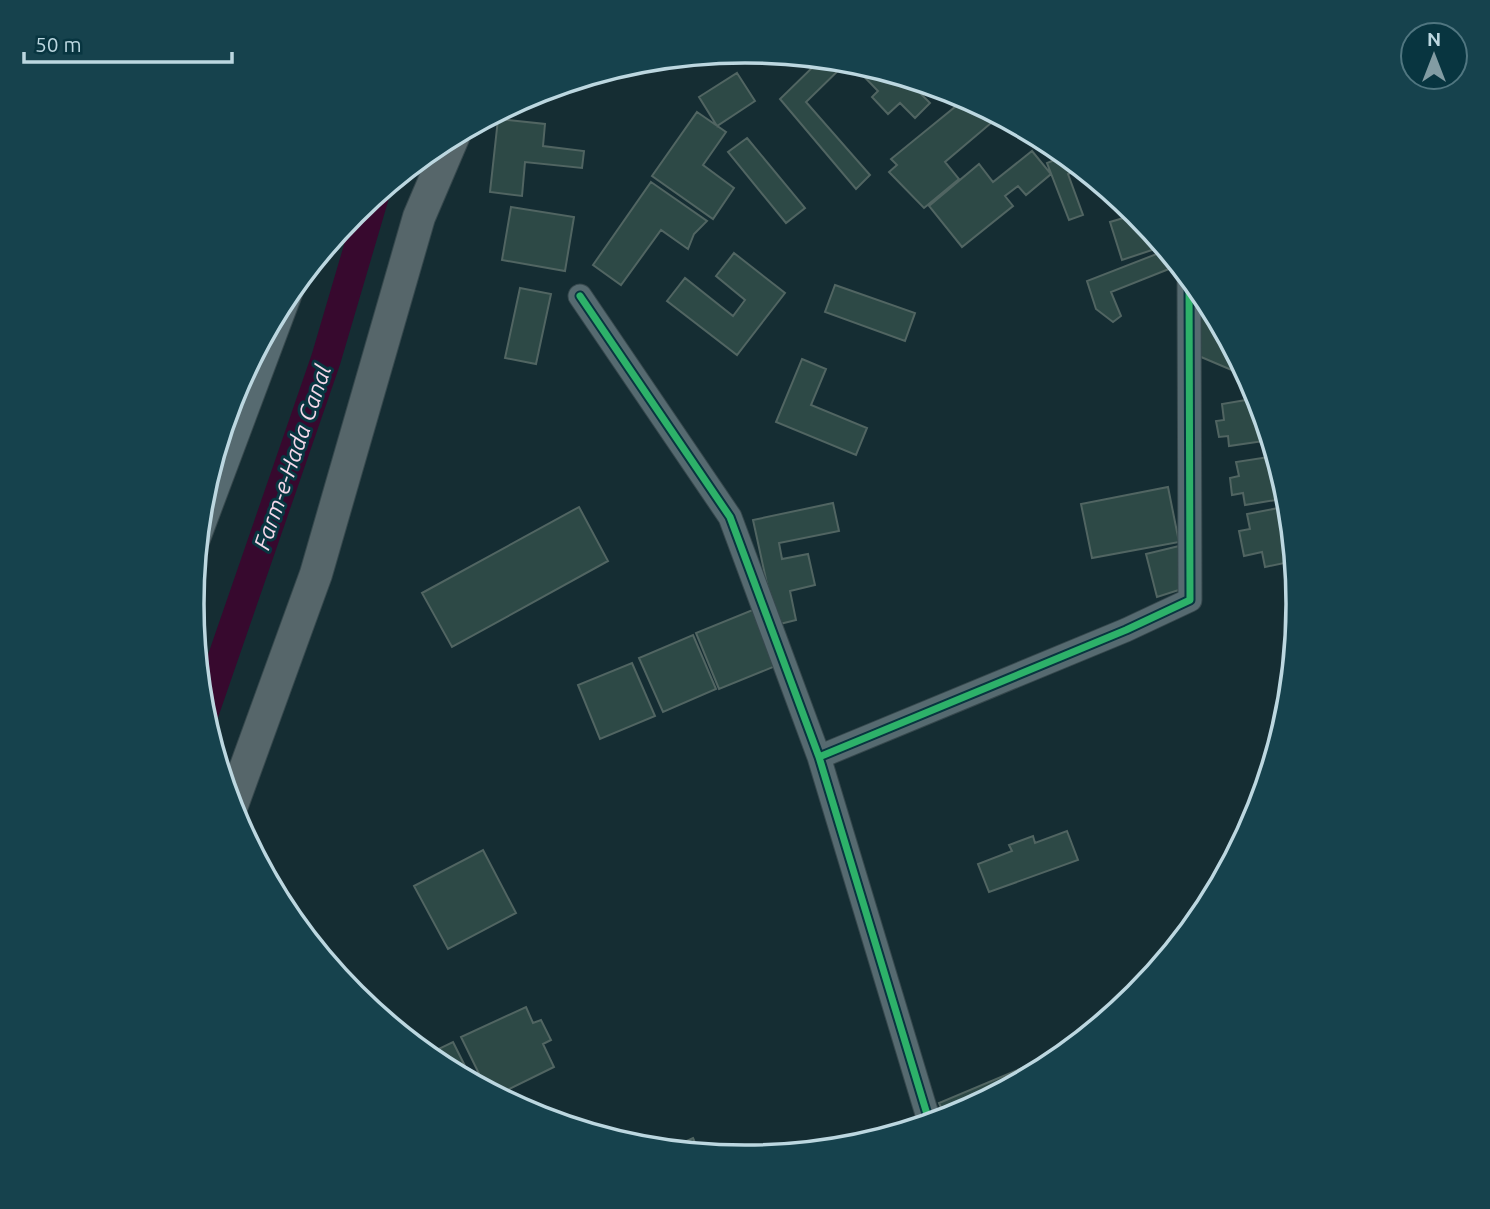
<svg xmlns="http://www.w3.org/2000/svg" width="1490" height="1209" viewBox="0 0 1490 1209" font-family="Ubuntu,sans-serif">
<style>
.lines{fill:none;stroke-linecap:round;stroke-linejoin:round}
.canal{stroke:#37092e;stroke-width:30}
.building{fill:#2d4946;stroke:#516562;stroke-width:2}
.street-casing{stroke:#36484d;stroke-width:25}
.secondary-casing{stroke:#36484d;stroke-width:34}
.street{stroke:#566a70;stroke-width:23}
.secondary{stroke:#56666a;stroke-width:32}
.cycleway-casing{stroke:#083540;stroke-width:11}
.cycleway{stroke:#2db169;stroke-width:7}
.labels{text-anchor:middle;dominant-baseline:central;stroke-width:6;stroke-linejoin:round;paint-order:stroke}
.water-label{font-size:23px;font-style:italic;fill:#f4d8e9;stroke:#083540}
.rim{fill:none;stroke:#bcd7e0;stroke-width:3.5}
</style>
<rect width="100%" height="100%" fill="#152d33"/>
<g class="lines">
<path class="canal" d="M203,715l123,-356 48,-163"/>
</g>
<path class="building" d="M822,58l26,3 -42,41 64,73 -14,14 -76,-90z
M849,61l55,16 26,26 -15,15 -15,-15 -12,11 -16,-17 6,-6z
M737,73l18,28 -38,25 -18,-29z
M966,98l25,13 6,7 -52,44 14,17 -35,29 -35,-36 8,-7 -6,-6z
M697,112l29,20 -23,33 31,23 -21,31 -61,-43z
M498,119l47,5 -2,22 41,5 -2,17 -57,-6 -3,34 -32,-4z
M747,138l58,70 -19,15 -58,-71z
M1032,151l19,23 -25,21 -8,-9 -13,10 8,10 -51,41 -33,-41 50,-42 14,18z
M1067,155l15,13 -14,6 15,41 -14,5 -22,-57z
M651,182l56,39 -13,13 -6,15 -27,-19 -40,55 -28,-20z
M511,207l63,10 -9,54 -63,-11z
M1137,214l27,32 -42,14 -12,-38z
M1167,250l12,15 -68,27 10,24 -8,6 -17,-13 -9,-28z
M734,253l51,40 -48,62 -70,-54 18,-23 48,38 12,-16 -29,-24z
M835,285l80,28 -10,28 -80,-29z
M520,288l31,6 -15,70 -31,-6z
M1207,300l41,77 -54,-23 -3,-53z
M802,359l24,10 -15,36 56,23 -11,27 -80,-33z
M1258,398l13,42 -42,6 -1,-10 -9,1 -3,-16 8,-1 -2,-16z
M1276,456l12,42 -43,7 -2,-12 -11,2 -2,-17 9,-2 -3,-14z
M1168,487l11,55 -87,16 -11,-54z
M833,503l6,28 -60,12 3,16 26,-5 7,31 -25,6 6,29 -20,5 -23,-105z
M1289,506l5,55 -29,6 -3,-15 -18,4 -5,-25 11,-2 -3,-15z
M579,507l29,54 -156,86 -30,-54z
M1179,546l6,42 -28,9 -11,-43z
M755,609l23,56 -59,24 -23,-56z
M693,635l23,54 -53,23 -24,-54z
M632,663l23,53 -55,23 -22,-54z
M1067,831l11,29 -89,32 -11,-28 34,-13 -3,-6 24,-9 2,7z
M483,850l33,63 -68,36 -34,-63z
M526,1007l7,16 8,-3 10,20 -8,4 11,23 -59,29 -7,-4 -27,-55z
M453,1042l19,38 -3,2 -43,-27z
M1077,1045l-25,20 -106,54 -7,-16z
M902,1123l4,8 -29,9 -2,-4z
M693,1138l7,16 -17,-2 -3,-8z"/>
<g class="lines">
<g class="street-casing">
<path id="street" d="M580,296l150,221 89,240 111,367
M197,543l96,-256
M819,757l307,-127 64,-30 -1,-323"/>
</g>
<g class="secondary-casing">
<path id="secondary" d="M231,808l85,-234 103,-357 35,-82"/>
</g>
<use href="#street" class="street"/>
<use href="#secondary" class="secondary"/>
<g class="cycleway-casing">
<path id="cycleway" d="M580,296l150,221 89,240 111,367
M819,757l307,-127 64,-30 -1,-323"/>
</g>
<use href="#cycleway" class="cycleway"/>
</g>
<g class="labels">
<g class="water-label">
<text transform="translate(292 457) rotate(-71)">Farm-e-Hada Canal</text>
</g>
</g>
<path d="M0 0H1490V1209H0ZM204 604a541 541 0 1 1 1082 0a541 541 0 1 1-1082 0Z" fill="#16424d" fill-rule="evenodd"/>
<path class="rim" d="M204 604a541 541 0 1 1 1082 0a541 541 0 1 1-1082 0Z"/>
<g transform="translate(1434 56)"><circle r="33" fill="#083540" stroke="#507680" stroke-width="2"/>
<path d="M0-5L12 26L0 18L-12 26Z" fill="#829ca3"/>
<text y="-10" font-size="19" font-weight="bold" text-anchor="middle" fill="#bcd7e0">N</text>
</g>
<path d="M24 52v10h208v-10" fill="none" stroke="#bcd7e0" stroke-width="3.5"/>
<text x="35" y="52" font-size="21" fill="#bcd7e0" stroke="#083540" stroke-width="5" paint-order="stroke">50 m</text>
</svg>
